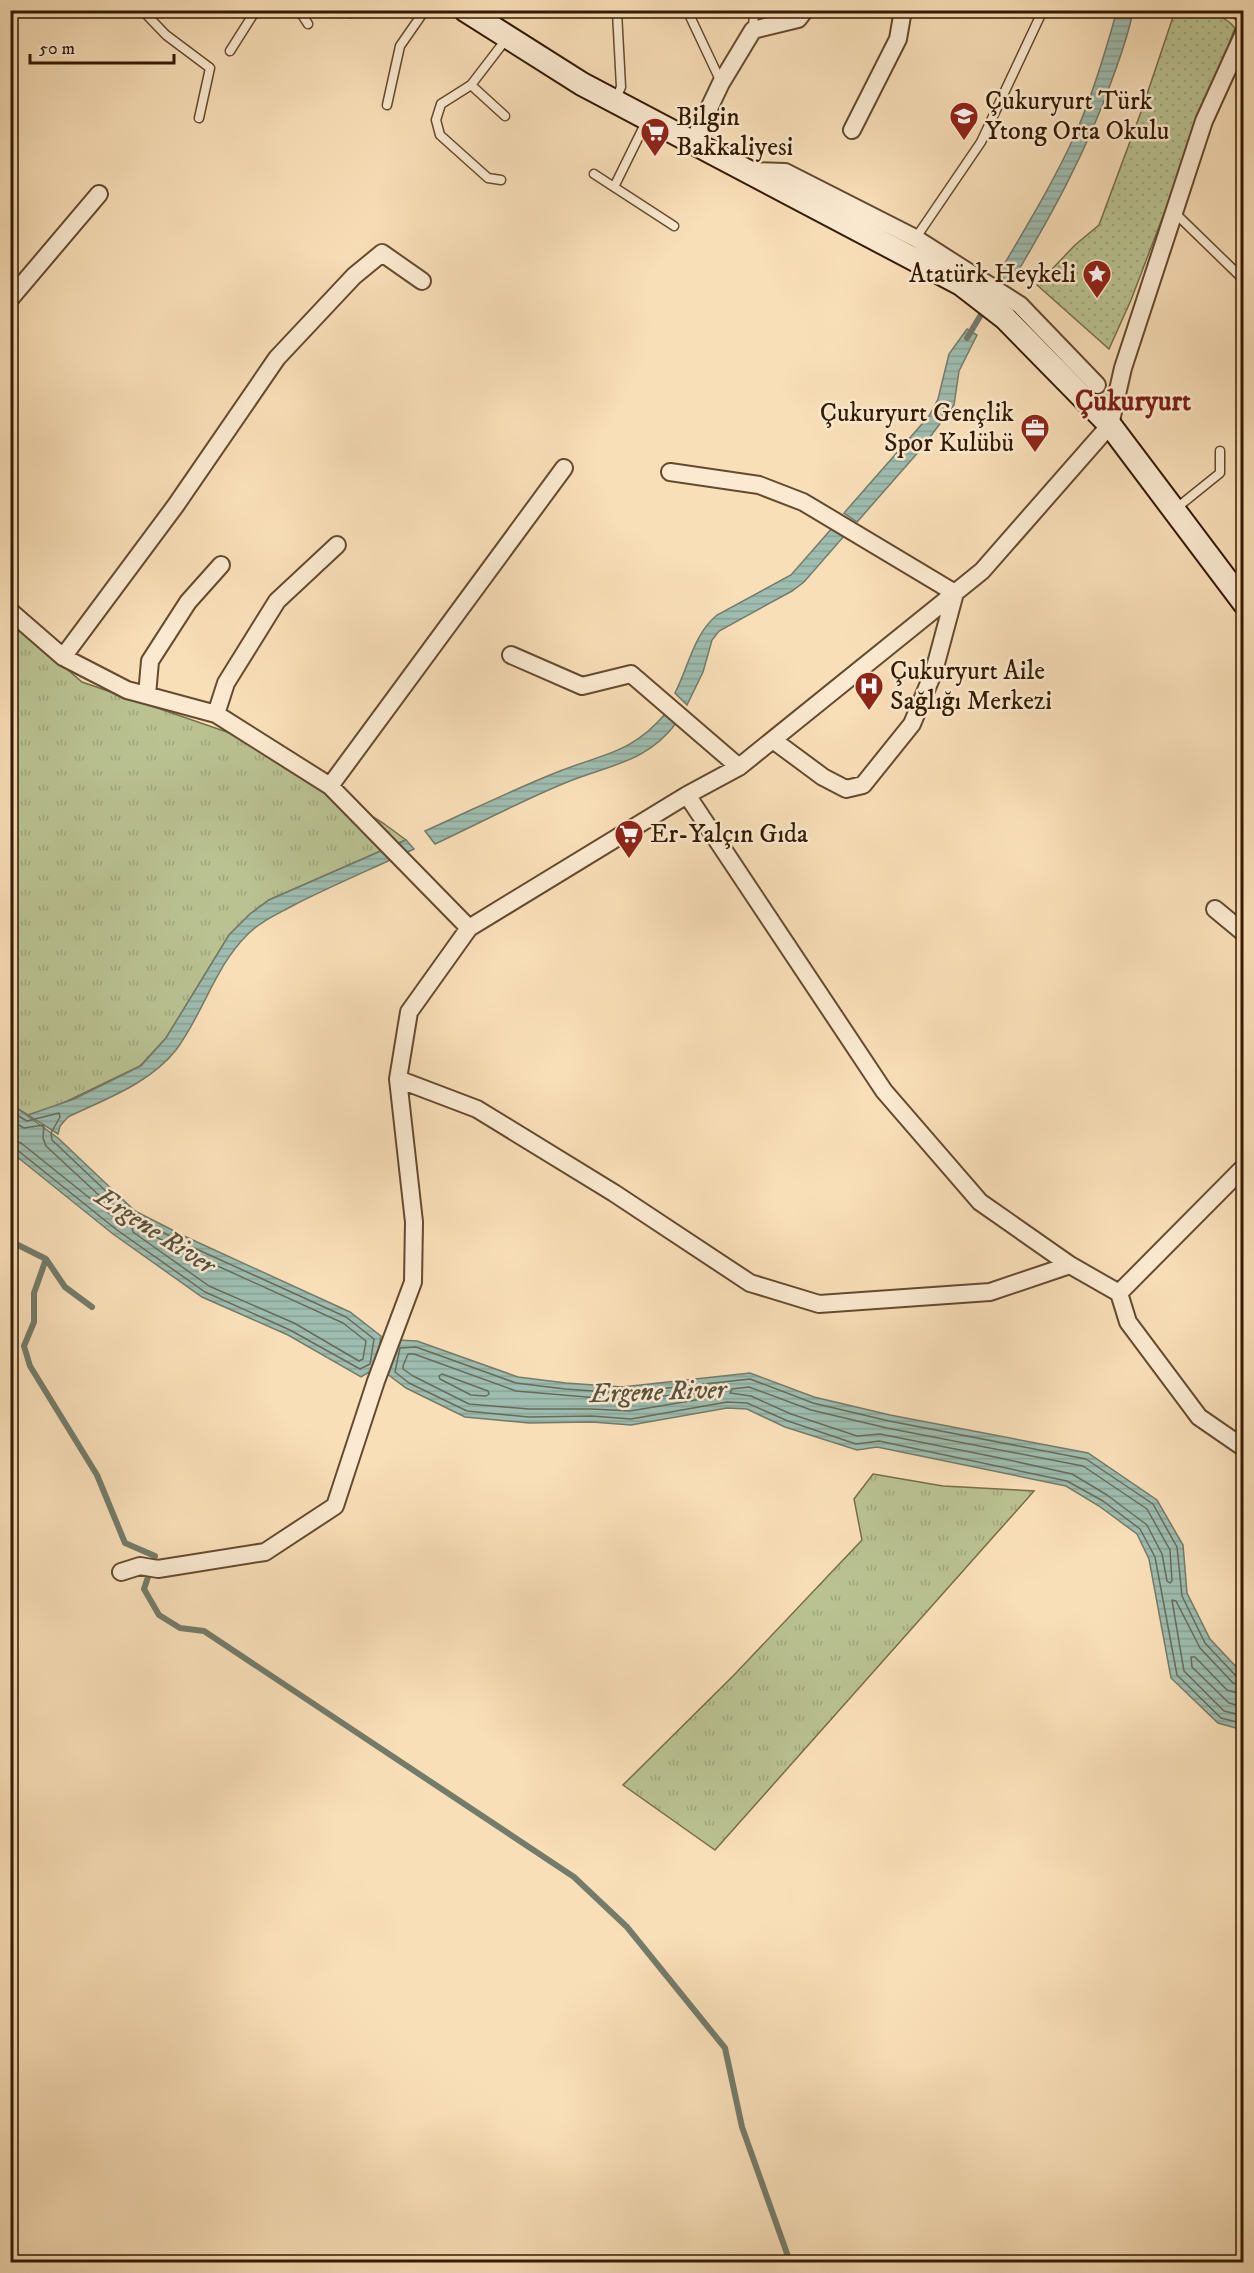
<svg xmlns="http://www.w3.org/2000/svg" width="1254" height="2273" viewBox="0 0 1254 2273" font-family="'IM FELL DW Pica',serif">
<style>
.grass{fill:url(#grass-tufts);stroke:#766e49;stroke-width:1.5}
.park{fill:url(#park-dots);stroke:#766e49;stroke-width:1.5}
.water{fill:url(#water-rules);stroke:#737b6a;stroke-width:1.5}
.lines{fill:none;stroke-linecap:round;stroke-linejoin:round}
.shore{stroke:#686b58;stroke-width:1.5}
.stream{stroke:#737b6a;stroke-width:6}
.service-casing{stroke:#644a2e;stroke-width:11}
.minor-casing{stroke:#644a2e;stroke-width:20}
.secondary-casing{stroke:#331900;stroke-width:26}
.service{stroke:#fbead1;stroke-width:8}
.minor{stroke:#fbead1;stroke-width:16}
.secondary{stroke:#fbead1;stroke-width:22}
.labels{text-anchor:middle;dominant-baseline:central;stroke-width:5;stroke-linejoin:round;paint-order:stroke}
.poi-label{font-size:26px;fill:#331900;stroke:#fbead1;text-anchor:start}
.water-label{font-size:27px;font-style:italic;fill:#58523e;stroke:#fbead1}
.quarter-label{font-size:28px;font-weight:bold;fill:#7a1f14;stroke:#fbead1}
</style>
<defs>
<pattern id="grass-tufts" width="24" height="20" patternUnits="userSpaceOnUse" patternTransform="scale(1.5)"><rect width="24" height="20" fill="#bac292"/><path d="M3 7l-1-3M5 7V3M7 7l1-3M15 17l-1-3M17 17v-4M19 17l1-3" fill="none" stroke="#a0a67c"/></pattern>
<pattern id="park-dots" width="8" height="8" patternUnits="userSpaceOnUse" patternTransform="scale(1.5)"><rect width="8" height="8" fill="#bac292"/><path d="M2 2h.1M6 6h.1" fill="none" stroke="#a0a67c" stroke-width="1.8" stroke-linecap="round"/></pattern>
<pattern id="water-rules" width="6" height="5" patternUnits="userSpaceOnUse" patternTransform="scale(1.5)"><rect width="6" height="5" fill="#9ebdb0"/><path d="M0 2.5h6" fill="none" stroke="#89a296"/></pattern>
</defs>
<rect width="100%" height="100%" fill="#f9dfb8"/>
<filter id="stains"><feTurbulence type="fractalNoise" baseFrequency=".00333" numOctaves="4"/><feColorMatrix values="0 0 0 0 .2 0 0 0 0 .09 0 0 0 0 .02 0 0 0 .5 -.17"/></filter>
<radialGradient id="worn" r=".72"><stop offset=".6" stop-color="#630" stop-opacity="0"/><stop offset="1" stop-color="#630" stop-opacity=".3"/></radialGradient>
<path class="grass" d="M10,620l72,62 174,60 127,81 23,17 -112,49 -25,11 -19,14 -21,21 -63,103 -26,28 -85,41 -27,8 -15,-9 -3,-9z
M873,1474l70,12 91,5 -319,359 -92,-65 111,-110 128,-135 -8,-41z"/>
<path class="park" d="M1175,11c19,0 48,0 60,17l-104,272 -22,49 -72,-64 38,-40 24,-20 42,-113z"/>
<path class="water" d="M1117,10l16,1c-4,22 -12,44 -20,66 -27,76 -61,137 -102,206l-13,-8c26,-45 54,-90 76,-138 18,-40 31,-83 43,-127z
M967,329l10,6 -18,36 -5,34 -33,44 -64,73 -13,-9 85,-97 9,-17 11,-45z
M833,527l12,8 -41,47 -12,9 -73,40 -7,9 -9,32 -16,33 -12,-12c14,-27 18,-58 42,-78l74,-40z
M666,713l11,9c-30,41 -69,43 -112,61 -44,18 -87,41 -130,61l-10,-13c45,-20 89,-42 135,-60 46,-18 72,-18 106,-58z
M406,840l8,9c-40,19 -81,36 -120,56 -16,9 -33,16 -46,29 -33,32 -45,80 -72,116 -27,34 -71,49 -108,67l-8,9 -2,8 -30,-19 46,-16 67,-33 25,-28 63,-103 21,-21 19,-14 25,-11z
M10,1097l4,9 44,32 77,73 49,25 166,76 31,24 -5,32 -15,9 -73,-42 -86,-38 -89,-63 -102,-82z
M396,1340l21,1 101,36 48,6 56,4 128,-14 64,24 76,18 198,38 69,47 26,45 4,48 23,46 33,35v56l-25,-7 -47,-45 -22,-119 -12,-25 -38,-28 -33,-20 -189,-39 -20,3 -72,-23 -38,-18 -20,-1 -96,17 -39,-3 -63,1 -64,-6 -59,-29 -20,-15z"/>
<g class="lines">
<path class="shore" d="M10,1111l17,10 32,-8 1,4 -9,16 1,7 80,76 49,26 165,75 28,22 -4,25 -10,5 -70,-39 -85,-38 -88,-62 -101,-81 -6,-2
M10,1120l14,8 20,-3 -1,13 3,8 70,65v4l-4,1 -91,-73 -11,-3
M136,1227l42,21 165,75 23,18 -3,18 -4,2 -65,-38 -85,-37 -76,-54 -1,-4z
M408,1354h6l102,37 106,9 85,-8 3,3 -2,3 -78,13 -38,-2h-63l-60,-5 -56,-28 -10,-7v-3z
M442,1374l46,17 1,3 -3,2 -15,-1 -31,-16 -1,-3z
M749,1387l62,23 76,18 196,38 64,43 23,41 2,31 -2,2 -3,-2 -5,-27 -15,-29 -40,-30 -35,-21 -77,-17 -115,-23 -23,2 -66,-22 -40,-18 -21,-3 2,-4z
M1244,1679l-7,-2 -32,-34 -23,-47 -5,-49 -24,-43 -67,-45 -197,-38 -76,-18 -63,-24 -128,14 -57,-4 -49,-6 -100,-36 -16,1 -5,24 14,11 58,28 62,6 63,-1 39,3 96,-17 20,1 41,18 68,23 23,-3 188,40 36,20 37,28 15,28 22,118 44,43 23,6
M1244,1686l-11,-3 -33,-35 -24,-47 -4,-1 12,71 40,40 20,5
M1244,1695l-17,-5 -32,-33h-4l1,10 37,36 15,4"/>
<path class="stream" d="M967,338l18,-30
M10,1241l36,18 19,28 27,20
M46,1259l-12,34v29l-10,24 6,20 67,109 28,68 30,13 -11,33 15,26 21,13 24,3 370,246 53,50 98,121 17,79 48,135"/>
<g class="service-casing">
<path id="service" d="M142,10l24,25 44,33 -11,50
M299,10l9,14
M348,10l2,3
M687,10l34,72
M753,30l1,-20
M230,51l26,-41
M471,85l34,31
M615,101l6,-14 -4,-75
M387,105l13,-59 25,-36
M594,174l80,52
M501,180l-13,-2 -48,-43 -4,-15 5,-16 30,-19 36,-47
M614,187l34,-69
M1174,212l70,68
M915,239l66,-97 62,-132
M1174,510l46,-37v-22"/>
</g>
<g class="minor-casing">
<path id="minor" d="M1238,10l6,4
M852,130l46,-91 5,-29
M693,142l28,-59 32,-53 45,-11 7,-9
M749,171l36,1 130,66 105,67 77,80
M10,299l89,-105
M670,472l89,13 44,17 152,91 -21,78 -22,53 -49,61 -17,4 -23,-12 -50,-37
M10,611l53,46 64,33 89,24 114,72 139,142
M511,655l71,31 49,-12 108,93
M63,657l113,-152 101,-147 77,-82 28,-23 40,28
M147,695l3,-34 38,-59 33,-37
M216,714l10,-31 51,-82 60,-56
M330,786l234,-318
M687,795l197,296 96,111 90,63 49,28 9,29 71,95 45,31
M1215,909l29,24
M398,1079l79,30 137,84 136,90 69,21 171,-12 80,-27
M1119,1293l125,-126
M121,1572l19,-6 18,3 107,-17 70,-46 41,-125 37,-99 1,-60 -16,-143 11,-67 60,-84 218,-133 52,-28 243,-196 128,-146 13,-57 81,-247 40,-88"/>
</g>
<g class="secondary-casing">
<path id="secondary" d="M465,10l117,74 379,200 44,34 105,107 134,178"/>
</g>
<use href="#service" class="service"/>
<use href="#minor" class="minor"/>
<use href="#secondary" class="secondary"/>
</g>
<defs>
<g id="school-pin" transform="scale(1.5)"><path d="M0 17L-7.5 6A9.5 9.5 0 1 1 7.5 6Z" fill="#8f2418" stroke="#fbead1"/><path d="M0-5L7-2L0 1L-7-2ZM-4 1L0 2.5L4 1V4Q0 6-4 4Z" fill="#fff"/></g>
<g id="supermarket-pin" transform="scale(1.5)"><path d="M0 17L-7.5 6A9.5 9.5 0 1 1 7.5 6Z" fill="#8f2418" stroke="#fbead1"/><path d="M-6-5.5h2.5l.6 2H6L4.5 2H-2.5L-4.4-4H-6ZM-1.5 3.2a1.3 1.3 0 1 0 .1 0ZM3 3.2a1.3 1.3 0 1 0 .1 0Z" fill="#fff"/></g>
<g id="sight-pin" transform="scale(1.5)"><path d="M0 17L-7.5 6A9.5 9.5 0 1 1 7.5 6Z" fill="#8f2418" stroke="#fbead1"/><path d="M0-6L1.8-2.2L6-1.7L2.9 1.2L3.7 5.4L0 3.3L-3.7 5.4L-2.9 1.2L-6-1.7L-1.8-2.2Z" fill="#fff"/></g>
<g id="office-pin" transform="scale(1.5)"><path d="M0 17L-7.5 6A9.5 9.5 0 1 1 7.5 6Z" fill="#8f2418" stroke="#fbead1"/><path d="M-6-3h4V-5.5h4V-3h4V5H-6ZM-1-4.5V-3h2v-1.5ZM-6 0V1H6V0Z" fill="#fff"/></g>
<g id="hospital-pin" transform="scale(1.5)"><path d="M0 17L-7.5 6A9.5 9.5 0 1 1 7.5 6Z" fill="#8f2418" stroke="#fbead1"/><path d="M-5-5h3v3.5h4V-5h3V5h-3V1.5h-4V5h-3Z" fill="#fff"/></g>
</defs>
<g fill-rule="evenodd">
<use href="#school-pin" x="964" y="116"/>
<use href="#supermarket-pin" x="655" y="132"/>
<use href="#sight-pin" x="1097" y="274"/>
<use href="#office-pin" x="1035" y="428"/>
<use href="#hospital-pin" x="869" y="686"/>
<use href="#supermarket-pin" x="629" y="834"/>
</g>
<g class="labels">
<g class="poi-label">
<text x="985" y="101">Çukuryurt Türk<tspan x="985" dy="30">Ytong Orta Okulu</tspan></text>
<text x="676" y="117">Bilgin<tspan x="676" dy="30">Bakkaliyesi</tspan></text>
<text x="1076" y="274" text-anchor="end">Atatürk Heykeli</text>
<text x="1014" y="413" text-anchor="end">Çukuryurt Gençlik<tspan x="1014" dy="30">Spor Kulübü</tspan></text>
<text x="890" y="671">Çukuryurt Aile<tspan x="890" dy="30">Sağlığı Merkezi</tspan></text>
<text x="650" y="834">Er-Yalçın Gıda</text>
</g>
<g class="water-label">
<text transform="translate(155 1231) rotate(33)">Ergene River</text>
<text transform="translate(658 1392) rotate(-2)">Ergene River</text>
</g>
<g class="quarter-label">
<text x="1133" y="401">Çukuryurt</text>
</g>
</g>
<rect width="1254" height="2273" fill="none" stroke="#f9dfb8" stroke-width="36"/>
<rect x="12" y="12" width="1230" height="2249" fill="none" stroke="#331900" stroke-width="3"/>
<rect x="18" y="18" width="1218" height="2237" fill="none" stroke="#331900" stroke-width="1.5"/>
<path d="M30 54v9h144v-9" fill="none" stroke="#331900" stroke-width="3"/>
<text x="39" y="54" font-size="18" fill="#331900" stroke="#fbead1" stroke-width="4.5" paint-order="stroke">50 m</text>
<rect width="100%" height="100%" filter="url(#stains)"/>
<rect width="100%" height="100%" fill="url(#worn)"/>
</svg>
